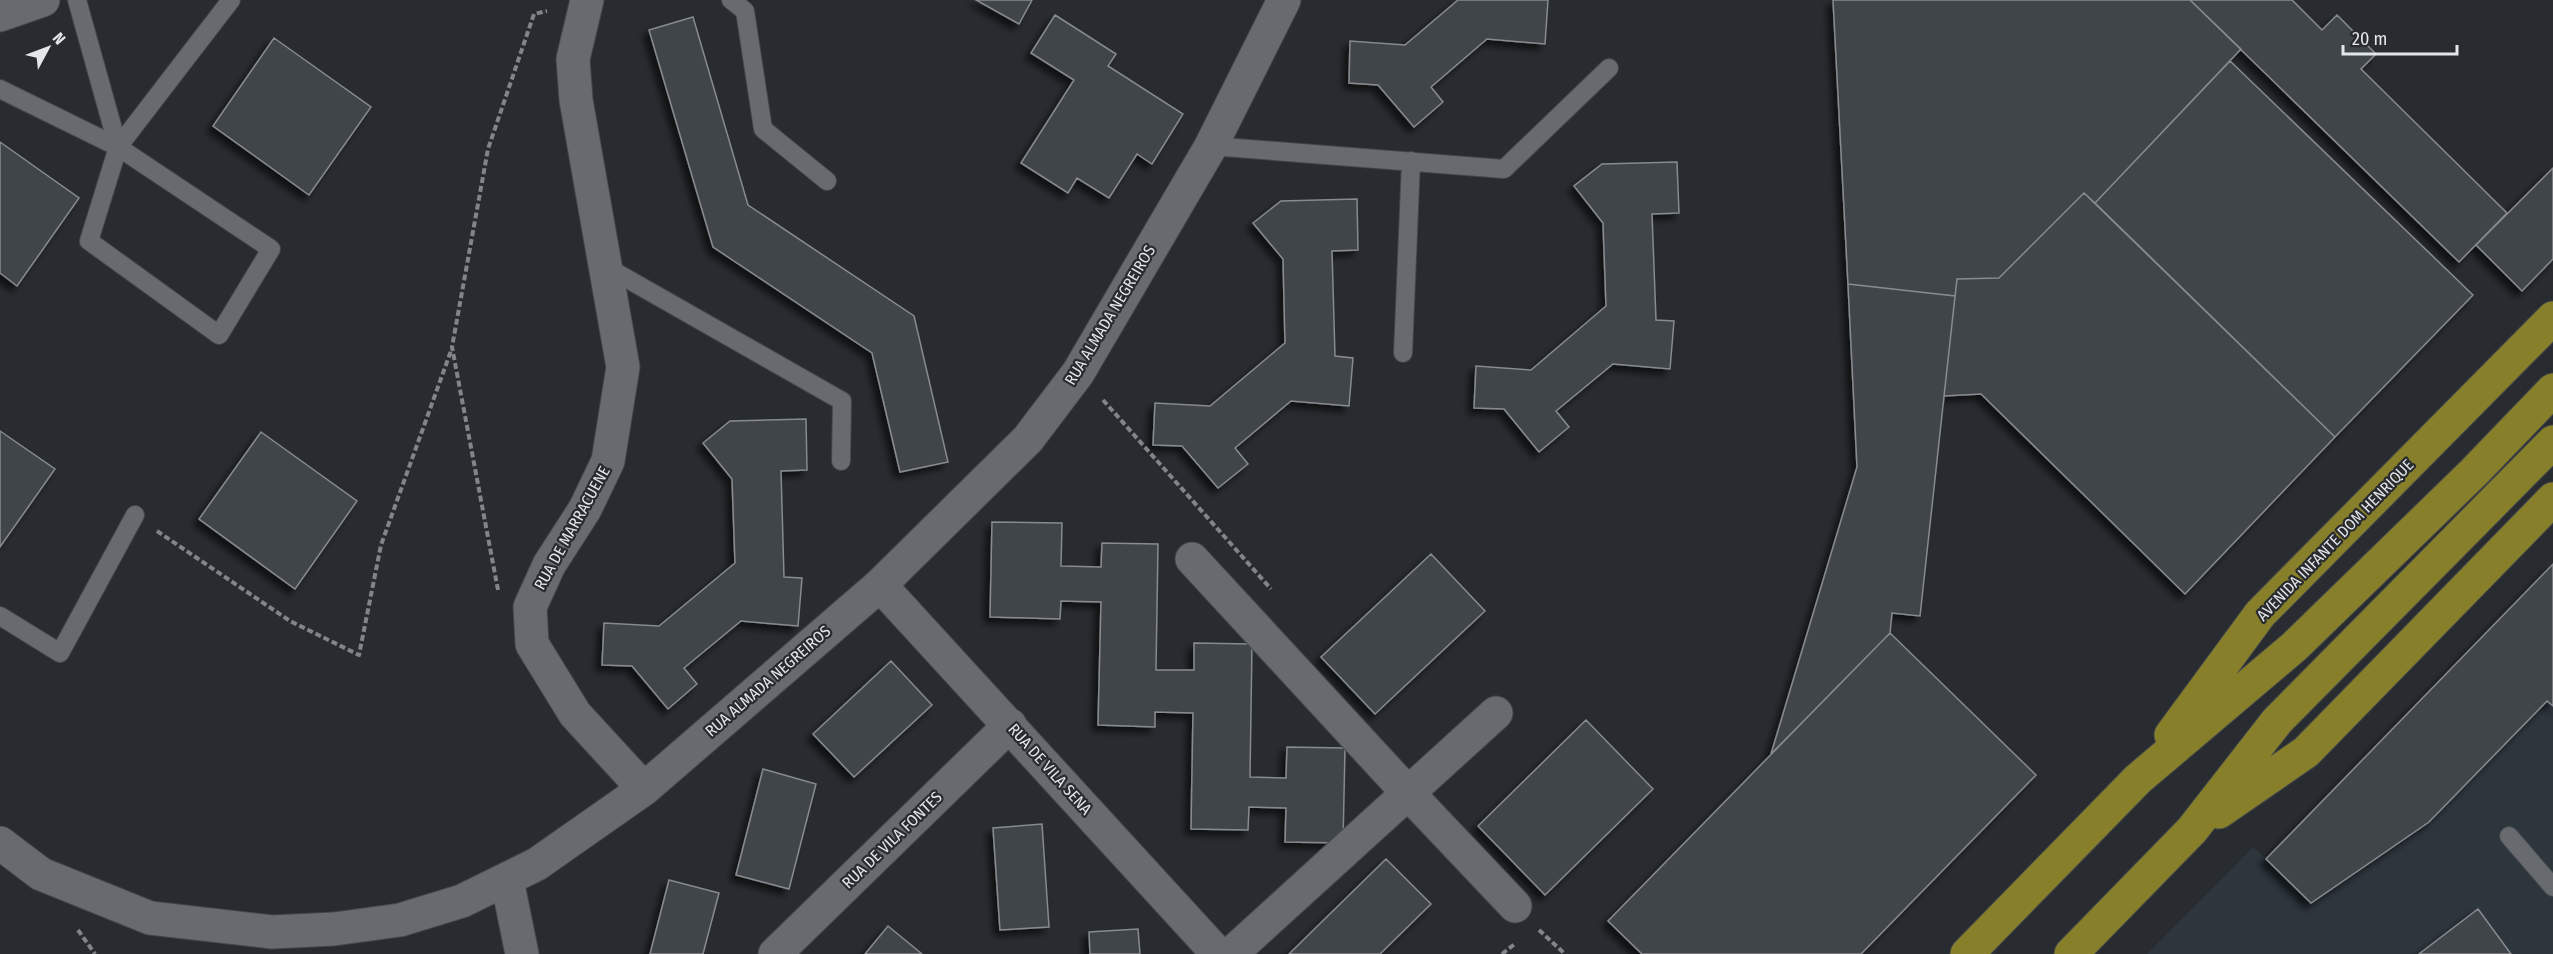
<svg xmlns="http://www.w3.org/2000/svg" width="2553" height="954" viewBox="0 0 2553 954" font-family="'Fira Sans Condensed',sans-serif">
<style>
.built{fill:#2d353d}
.building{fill:#404448;stroke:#878b8f;stroke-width:1.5;filter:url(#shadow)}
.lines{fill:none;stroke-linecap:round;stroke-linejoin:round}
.service-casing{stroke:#434749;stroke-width:20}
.minor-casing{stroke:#434749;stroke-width:35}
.trunk-casing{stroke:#434749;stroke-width:35}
.path{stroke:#828588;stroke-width:4;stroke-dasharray:6 3;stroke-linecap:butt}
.service{stroke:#676b6f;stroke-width:18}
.minor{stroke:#676b6f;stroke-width:33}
.trunk{stroke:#877f2a;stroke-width:33}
.labels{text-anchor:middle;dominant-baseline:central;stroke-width:4.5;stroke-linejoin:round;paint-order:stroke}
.street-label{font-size:16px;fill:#e4e7e9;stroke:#282b2f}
</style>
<defs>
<filter id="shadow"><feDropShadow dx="-5.5" dy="5.5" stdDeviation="3" flood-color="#0009"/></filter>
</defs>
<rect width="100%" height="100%" fill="#282b2f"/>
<path class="built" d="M2553,564v390h-406l106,-107 13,11z"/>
<path class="building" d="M976,0h56l-13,24z
M1458,0h90l-3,44 -58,-5 -56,48 12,15 -29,25 -36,-42 -29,-2 1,-42 55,4z
M1833,0h357l51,49 -146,154 -11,-10 -85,85 -42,1 -2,17 -107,-12z
M2190,0h102l30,30 15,-15 39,39 -15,15 146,144 -48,49z
M1055,15l61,39 -8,12 75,48 -31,50 -15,-10 -28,44 -32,-20 -9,15 -47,-30 53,-83 -43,-27z
M693,17l55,188 166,111 34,146 -48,10 -28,-119 -159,-106 -64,-217z
M274,38l97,69 -62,88 -96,-69z
M2230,61l243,234 -138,142 -240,-234z
M0,142l79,56 -62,88 -17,-13z
M1677,162l2,51 -27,1 4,106 18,1 -4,48 -57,-5 -57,47 13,16 -30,25 -35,-43 -30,-1 2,-42 55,4 75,-64 -3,-83 -29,-37 28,-22z
M2553,168v91l-31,32 -46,-46z
M2084,193l251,244 -150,157 -204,-200 -37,2 13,-117 42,-1z
M1357,199l1,51 -26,1 3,105 18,2 -4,48 -58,-5 -56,47 13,16 -30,24 -36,-42 -29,-1 2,-42 55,3 75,-63 -2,-84 -30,-36 28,-22z
M1848,284l107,12 -35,320 -28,-3 -2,20 -119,121 86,-287z
M806,419l1,51 -26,1 3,106 18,1 -4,48 -57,-5 -57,47 13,16 -29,25 -36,-43 -30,-1 2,-42 55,3 76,-63 -3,-84 -29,-36 27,-22z
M0,431l55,38 -55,78z
M261,432l96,69 -62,88 -96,-70z
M992,522l70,1 -1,43 40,1 1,-24 56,1 -2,126h38v-27l58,1 -2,133 36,1 1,-31 58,1 -2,95 -58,-1 1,-34 -37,-1 -1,23 -57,-1 2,-116 -38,-1v15l-57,-2 3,-123 -40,-1 -1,18 -70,-2z
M1431,554l54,57 -110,103 -54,-57z
M2553,564v142l-6,-5 -118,121 -118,81 -45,-44z
M1890,633l146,142 -175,179h-219l-34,-33z
M891,661l41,44 -78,72 -41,-43z
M1586,720l67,69 -108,106 -67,-69z
M763,769l53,15 -27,105 -53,-14z
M1042,824l7,103 -49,3 -7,-102z
M1386,859l45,45 -51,50h-91z
M669,880l50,13 -16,61h-53z
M2478,909l33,45h-92z
M888,926l34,28h-57z
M1138,929l2,25h-50l-1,-22z"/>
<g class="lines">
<g class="service-casing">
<path id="service" d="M77,0l41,147 -29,94 130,94 52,-86 -153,-102
M731,0l14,11 18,118 64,52
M0,89l118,58 113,-147
M1211,146l293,23 105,-101
M603,265l239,136 -1,60
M1403,353l8,-192
M0,616l60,37 75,-138
M2509,836l44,51"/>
</g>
<g class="minor-casing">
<path id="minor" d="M587,0l-14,59 3,41 47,267 -15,94 -23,48 -36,56 -19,42 2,37 43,70 69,75
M0,15l43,-15
M1192,559l216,234 -177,161
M880,585l338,369
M1496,713l-88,80 107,113
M0,843l41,31 109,44 122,14 62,-3 66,-9 62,-19 75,-37 107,-75 236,-204 148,-146 50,-66 133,-227 73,-146
M507,880l15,74
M775,954l235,-229"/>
</g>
<g class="trunk-casing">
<path id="trunk" d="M2171,735l89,-121 293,-296
M2219,812l87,-60 247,-253
M1967,954l171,-175 157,-133 179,-174 79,-82
M2071,954l121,-124 85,-109 276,-279"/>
</g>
<path class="path" d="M1103,400l168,189
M157,531l133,90 69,34 22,-110 71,-197
M498,590l-46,-243 36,-198 46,-135 13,-3
M78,930l17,24
M1539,930l26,24
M1502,954l14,-11"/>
<use href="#service" class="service"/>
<use href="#minor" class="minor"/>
<use href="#trunk" class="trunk"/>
</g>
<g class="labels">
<g class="street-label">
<text transform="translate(1110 315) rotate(-59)">RUA ALMADA NEGREIROS</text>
<text transform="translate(572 528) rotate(-61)">RUA DE MARRACUENE</text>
<text transform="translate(2335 540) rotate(-46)">AVENIDA INFANTE DOM HENRIQUE</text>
<text transform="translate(768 681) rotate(-41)">RUA ALMADA NEGREIROS</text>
<text transform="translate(1050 769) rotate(48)">RUA DE VILA SENA</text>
<text transform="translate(892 840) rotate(-44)">RUA DE VILA FONTES</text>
</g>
</g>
<g transform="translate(48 48) rotate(49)" stroke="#282b2f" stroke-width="4.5" paint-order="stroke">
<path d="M0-4.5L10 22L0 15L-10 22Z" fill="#e4e7e9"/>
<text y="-9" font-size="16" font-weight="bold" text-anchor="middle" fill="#e4e7e9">N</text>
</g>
<path d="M2343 45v9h114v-9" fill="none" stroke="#e4e7e9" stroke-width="3"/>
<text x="2352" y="45" font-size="18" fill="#e4e7e9" stroke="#282b2f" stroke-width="4.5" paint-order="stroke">20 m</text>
</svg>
